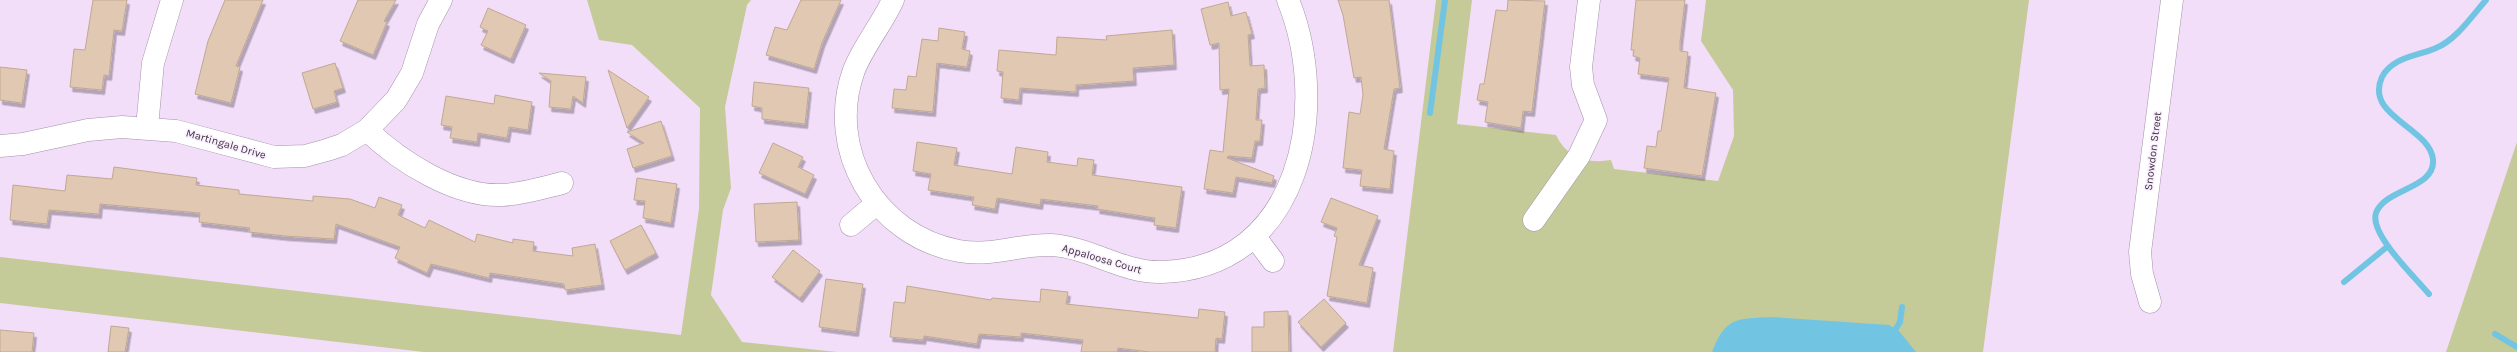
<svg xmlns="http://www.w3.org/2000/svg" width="2517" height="352" viewBox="0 0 2517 352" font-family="Karla,sans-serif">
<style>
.green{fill:#c4ca98}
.water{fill:#71c5e3}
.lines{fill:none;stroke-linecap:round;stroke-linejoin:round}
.stream{stroke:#71c5e3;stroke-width:6}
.building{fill:#e1c8b2;stroke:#c0a892;filter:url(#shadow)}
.minor-casing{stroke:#a492aa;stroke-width:23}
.minor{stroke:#fff;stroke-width:22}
.labels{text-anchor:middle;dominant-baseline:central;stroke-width:3;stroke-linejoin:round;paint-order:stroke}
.street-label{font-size:11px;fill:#3d353f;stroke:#fbefff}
</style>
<defs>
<filter id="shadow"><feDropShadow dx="2.5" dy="4.5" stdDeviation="0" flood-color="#0004"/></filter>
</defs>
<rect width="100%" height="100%" fill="#f3def9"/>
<path class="green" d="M587,0h164l-4,5 -22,102 6,81 -8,22 -12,85 31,47 95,10h-413l-424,-49v-46l681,78 18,-126 1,-101 -68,-63 -33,-5z
M1436,0h36l-15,124 99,11c11,23 31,29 55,25l3,9 104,12 16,-45 -1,-46 -32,-49 5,-41h323l-46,352h-590z
M2517,142v210h-71z"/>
<path class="water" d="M1772,317l117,8 10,6 17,21h-204c14,-36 25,-33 60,-35z"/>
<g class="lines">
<path class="stream" d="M1430,113l15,-113
M2344,282l44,-36
M2429,294c-14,-17 -60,-60 -53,-81 9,-25 60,-24 57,-54 -4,-32 -69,-43 -51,-82 10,-20 36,-21 54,-29 20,-8 36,-32 50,-48
M2495,334l22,13
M1892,335l8,-13 2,-15"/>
</g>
<path class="building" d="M93,0h34l-5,31 -8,-1 -5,46 -5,-1 -2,15 -32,-3 4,-38 11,1z
M225,0h38l-27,66 4,1 -9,36 -36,-9 13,-53z
M358,0h38l-12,21 3,1 -14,33 -33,-14z
M801,0h40l-19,43 -8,26 -48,-14 9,-28 12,3z
M1338,0h51l11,88 -6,1 -10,60 10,2 -4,38 -30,-3 2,-16 -19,-2 6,-56 11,2 3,-19 -2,-18 -7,1 -11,-63z
M1508,0l37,1 -13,111 -9,-1 -2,17 -36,-6 3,-20 -11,-2 3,-16h4l12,-74 11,1z
M1636,0h49l-5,42v9l8,1 -4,36 32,5 -14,83 -58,-8 3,-22 9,1 2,-16h3l8,-53 -31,-4 2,-16 -7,-2 1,-6h-3z
M1228,2l3,14 15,-4 6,22 -4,1 2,31 14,-1 1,23 -7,1 -2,31h6l-2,21h-5l-3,17 -24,-2 -1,2 47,18 -2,7 -36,-6 -3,16 -29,-4 6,-39 13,2 6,-63 -9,1 -1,-47 -9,2 -9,-36z
M488,8l38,17 -15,34 -30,-14 7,-14 -8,-4z
M939,28l26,4 -3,17 8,2 -3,16 -30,-4 -4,49 -41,-4 2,-19 12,1 2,-14 8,1 6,-38 16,2z
M1172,30l2,35 -41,3 1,13 -58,4v7l-56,-4 -1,12 -18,-2 2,-26 -6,-1 2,-21 57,5 1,-18 50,3 -1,-4z
M335,63l8,25 -9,3 3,11 -24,7 -11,-36z
M0,67l27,3 -5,33 -22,-3z
M608,70l41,27 -22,31z
M539,73l47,4 -3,26 -10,-7 -2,13 -22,-2 2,-26z
M754,82l55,6 -4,36 -43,-5v-11l-10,-2z
M495,95l37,7 -4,28 -19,-3 -2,11 -29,-5 -1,9 -27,-4 2,-11 -11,-2 5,-29 48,8z
M661,121l11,35 -39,12 -6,-19 17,-6 -17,-11z
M917,142l40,6 -3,17 58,9 4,-27 32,5 -1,10 30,4 1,-8 16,2 -2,15 90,12 -6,41 -22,-3 1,-7 -58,-9 1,-3 -57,-7 -1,6 -43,-7 -2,11 -23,-4 2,-8 -46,-7 3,-16 -18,-3z
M773,143l30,14 -5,10 16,8 -9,19 -46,-21z
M114,167l83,11 -1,7 43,5v4l74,7v-5l37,3 25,9 4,-11 23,8 -4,10 27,13 4,-8 46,22 2,-8 36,9v-4l21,3 -1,9 40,5 -1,-8 23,-4 7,41 -37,5 -1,-6 -74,-11 -1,5 -58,-14 -4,9 -32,-15 5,-11 -64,-23 -2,15 -49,-3 -36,-4 1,-4 -51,-6 1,-9 -100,-9 -1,10 -50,-4 -2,14 -37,-4 3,-35 52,6 2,-16 45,4z
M637,178l40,6 -6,39 -28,-5 2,-17 -11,-1z
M1331,198l47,18 -19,49 14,3 -6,35 -40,-7 10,-59 -3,-1 3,-8 -16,-6z
M797,202l2,38 -43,2 -2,-38z
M641,225l15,28 -31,17 -15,-29z
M793,250l27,21 -20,27 -28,-21z
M826,279l37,5 -7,48 -37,-5z
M907,286l84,14 1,-2 48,4 1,-13 27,3 -2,12 132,14 1,-9 26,3 -3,27 -6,-1 -1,14h-65l-32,-4 -1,4h-36l2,-12 -62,-7v4l-42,-3 -2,10 -53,-8 -1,4 -33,-3 4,-35 11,1z
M1324,299l22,24 -25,24 -23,-25z
M1288,311l1,41h-37v-25h12v-15z
M111,326l18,2 -4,24h-17z
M0,330l34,3 -2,19h-32z"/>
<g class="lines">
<g class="minor-casing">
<path id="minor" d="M893,0c-11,24 -29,45 -39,70 -29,80 22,166 105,181 33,6 60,-7 92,-6 39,2 71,28 111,27 140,-4 169,-166 126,-272
M147,127l6,-64 19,-63
M367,130c32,31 88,67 135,65 21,-1 40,-7 60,-12
M0,146l23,-2 65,-14 34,-3 54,4 98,26 31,-1 22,-6 15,-5 25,-15 29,-30 16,-27 16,-49 13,-24
M1534,220l45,-64 17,-36 -13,-35 -2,-18 8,-67
M851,225l25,-21
M1255,237l18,24
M2150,302l-8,-28 -2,-22 32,-252"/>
</g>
<use href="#minor" class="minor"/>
</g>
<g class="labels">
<g class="street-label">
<text transform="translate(226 144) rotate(16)">Martingale Drive</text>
<text transform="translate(2153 151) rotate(-83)">Snowdon Street</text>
<text transform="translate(1102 259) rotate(16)">Appaloosa Court</text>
</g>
</g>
</svg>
